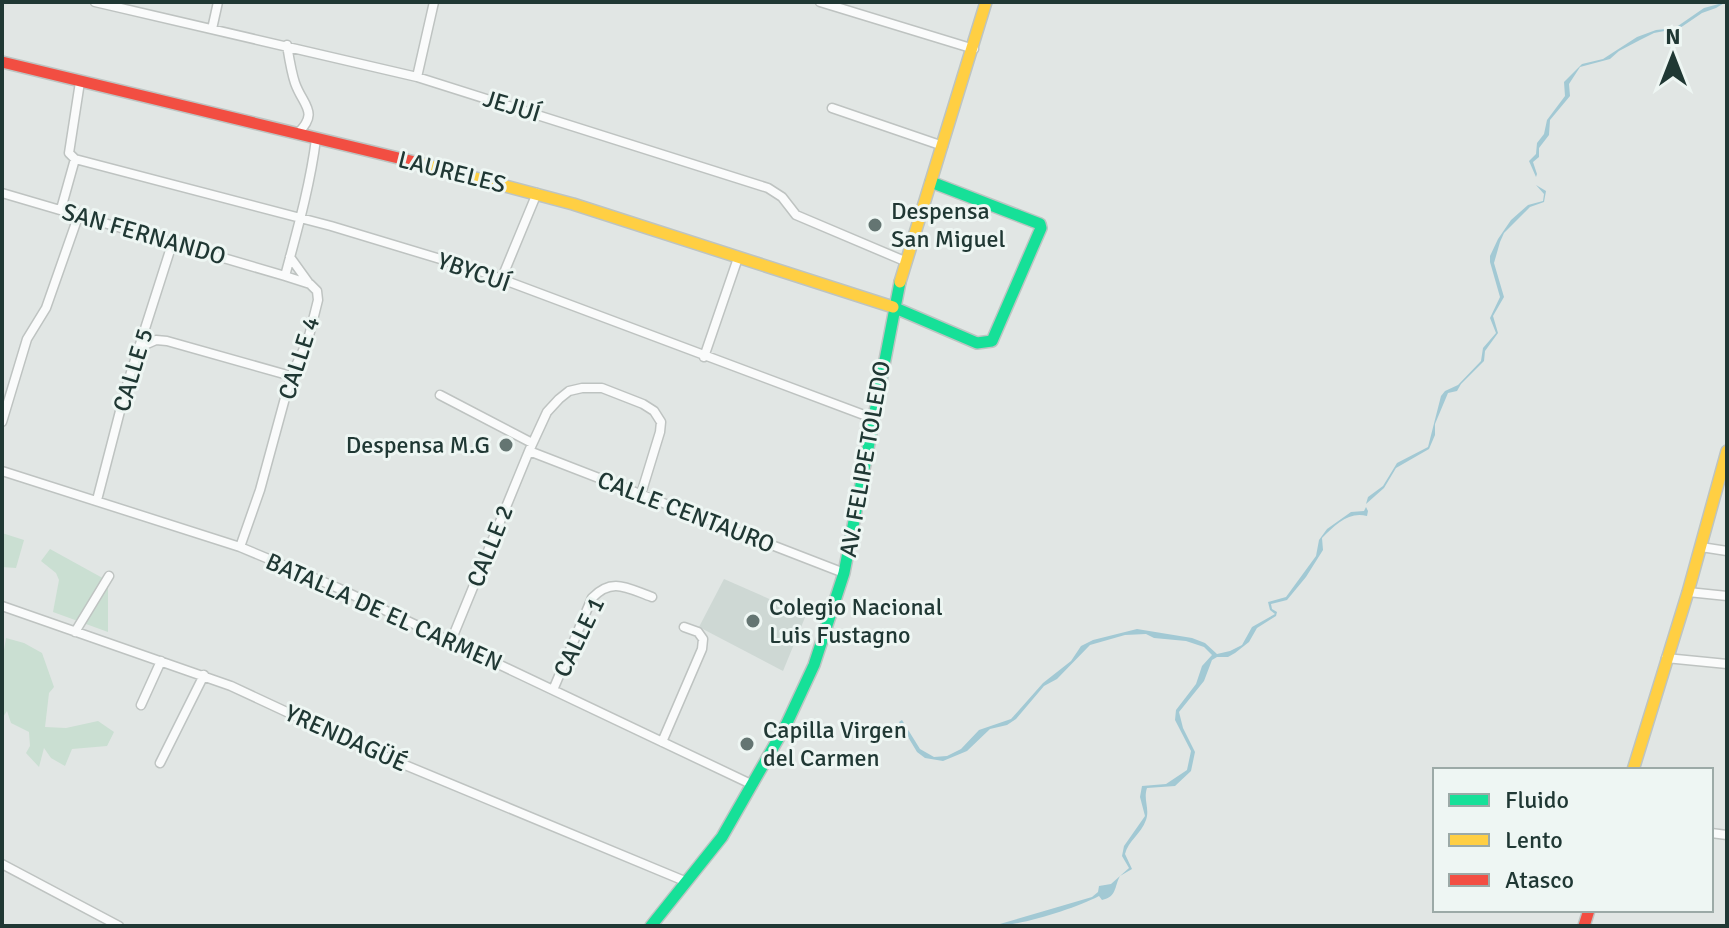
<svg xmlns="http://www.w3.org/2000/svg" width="1729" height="928" viewBox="0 0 1729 928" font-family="Signika,sans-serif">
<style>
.built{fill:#ced8d4}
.green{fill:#cadfd2}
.water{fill:#a2c9d4}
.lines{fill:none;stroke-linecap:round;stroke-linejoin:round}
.street-casing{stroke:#bec3c1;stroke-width:11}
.fast-casing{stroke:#bdc4c2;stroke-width:14}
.slow-casing{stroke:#bdc4c2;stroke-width:14}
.jam-casing{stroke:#bdc4c2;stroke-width:14}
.street{stroke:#fafbfb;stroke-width:8}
.fast{stroke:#16e098;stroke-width:11}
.slow{stroke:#ffcf43;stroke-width:11}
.jam{stroke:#f24e42;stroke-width:11}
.poi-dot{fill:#647572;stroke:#eef6f3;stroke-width:3}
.labels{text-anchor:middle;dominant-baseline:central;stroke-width:6;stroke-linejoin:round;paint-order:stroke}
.street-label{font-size:24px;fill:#203834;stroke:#eef6f3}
.poi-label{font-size:24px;fill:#203834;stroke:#eef6f3;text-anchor:start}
</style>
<rect width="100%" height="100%" fill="#e1e6e4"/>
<path class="built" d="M724,579l82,36 -23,56 -84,-44z"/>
<path class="green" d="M2,533l22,7 -8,28 -14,-1z
M50,549l58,32v51l-55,-20 6,-32 -3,-7 -15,-12z
M6,638l18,5 18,10 12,34 -5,6 -4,34 21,1 32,-7 16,11 -7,14 -35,3 -7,17 -14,-8 -7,-10 -5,19 -13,-14 4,-7 -1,-14 -18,-9 -4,-12 -4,6 -1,23v-78z"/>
<path class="water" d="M1726,2l-10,6 -14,5 -22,15 -26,5 -14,7 -21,11 -9,8 -30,8 -11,17 1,12 -20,24 -1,15 -10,13v9l-6,5 4,12 -1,3 -7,-16 7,-7 1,-11 7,-9 3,-14 18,-24 -1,-14 18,-18 21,-5 34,-22 19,-7 19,-2 29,-20z
M1536,185l10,6 -2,11 -14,5 -26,26 -4,9 -6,21 10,34 -11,19 5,17 -13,18 -1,10 -23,23 -4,7 -9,2 -13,31v11l-6,14 -33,19 -12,20 -18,16 2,-7 15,-11 14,-23 31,-16 13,-51 4,-5 13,-6 23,-24 2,-13 13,-15 -6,-15 10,-21 -10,-35v-6l8,-17 13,-19 17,-15 15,-4 1,-7z
M1366,507l2,4 -1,5c-18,-5 -32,9 -45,22l1,12 -17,27 -19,23 -16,4 1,5 5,3 -1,4 -19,12 -8,14 -14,11 -7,4h-11l-5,3 -8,21 -25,31 4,16 12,24 -4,19 -16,15 -28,2c-4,12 3,20 -1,32 -5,14 -18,21 -21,34l7,15 -12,7c-6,11 -3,21 -18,24l-3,-4c-25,13 -79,30 -106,30l99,-29 6,-5 1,-6 12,-2 18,-16 -7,-12 2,-10 21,-30 -5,-19 2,-11 24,-2 21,-14 4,-19 -16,-31 1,-10 20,-26 6,-18 10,-11 -8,-8 -18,-6 -32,-3 -8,-4 -21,1 -35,10 -33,34 -13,7 -28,33 -9,6 -17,4 -23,22 -24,10 -18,-3 -8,-6 -18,-30 3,-2 18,29 14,8 13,-1 14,-7 18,-19 32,-11 32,-36 28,-22 10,-15 12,-6 44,-11 55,9 13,5 12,11 13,-3 12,-6 10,-18 23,-13 -5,-4 -2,-8 18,-5 30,-41 3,-16 8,-11 24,-17 13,-1z"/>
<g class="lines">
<g class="street-casing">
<path id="street" d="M95,2l322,75 351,111 14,9 14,18 111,47
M820,2l154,47
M212,29l6,-27
M287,45c2,12 4,26 8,38 8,23 25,29 2,51
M417,77l17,-75
M80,82l-11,71 6,6 256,67 149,45 392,147
M832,108l111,38
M2,193l283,83
M61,209l14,-50
M290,257l18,25
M501,280l36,-87
M140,347l16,-7 11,1 124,35
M704,357l34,-99
M440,395l92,48
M2,422l25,-83 19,-31 33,-94
M529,451l315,122
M2,471l238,76 98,41 415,197
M97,500l29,-112 47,-147
M240,547l20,-57 31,-114 17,-36 10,-40 -1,-9 -7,-7 -25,-8c12,-45 25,-90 31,-137
M1701,547l26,4
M1688,592l39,4
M2,606l229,80 133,62 323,134
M75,632l34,-56
M451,641l78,-190 18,-39 12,-13 10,-8 13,-3h20l41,16 11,7 7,11 -1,10 -19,62
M1666,658l61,6
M553,690l39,-92c20,-21 35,-10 60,-1
M141,705l20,-44
M662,742l40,-93 1,-10 -5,-7 -14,-5
M160,763l44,-88
M1711,833l16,2
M2,864l117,62"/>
</g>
<g class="fast-casing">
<path id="fast" d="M893,307l84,36 15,-2 49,-113 -1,-4 -109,-42
M651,926l71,-89 64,-112 28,-60 30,-92 56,-291"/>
</g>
<g class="slow-casing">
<path id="slow" d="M419,163l154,41 320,103
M900,282l86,-280
M1633,770l55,-178 39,-141"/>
</g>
<g class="jam-casing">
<path id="jam" d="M2,62l417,101
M1584,926l5,-16"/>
</g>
<use href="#street" class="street"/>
<use href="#fast" class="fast"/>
<use href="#slow" class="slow"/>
<use href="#jam" class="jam"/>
</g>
<g class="poi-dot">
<circle cx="875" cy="225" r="8"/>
<circle cx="506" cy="445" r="8"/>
<circle cx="753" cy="621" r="8"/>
<circle cx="747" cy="744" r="8"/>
</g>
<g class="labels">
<g class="street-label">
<text transform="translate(512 106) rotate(17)">JEJUÍ</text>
<text transform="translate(452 172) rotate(14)">LAURELES</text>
<text transform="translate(144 234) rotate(16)">SAN FERNANDO</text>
<text transform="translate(474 272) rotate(19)">YBYCUÍ</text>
<text transform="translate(299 358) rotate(-72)">CALLE 4</text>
<text transform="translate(133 370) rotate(-73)">CALLE 5</text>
<text transform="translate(865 459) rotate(-80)">AV. FELIPE TOLEDO</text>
<text transform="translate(686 512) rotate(21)">CALLE CENTAURO</text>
<text transform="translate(490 546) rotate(-68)">CALLE 2</text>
<text transform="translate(384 612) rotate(24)">BATALLA DE EL CARMEN</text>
<text transform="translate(579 637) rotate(-64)">CALLE 1</text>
<text transform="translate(346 738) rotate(24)">YRENDAGÜÉ</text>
</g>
<g class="poi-label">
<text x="891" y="211">Despensa<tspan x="891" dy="28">San Miguel</tspan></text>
<text x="490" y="445" text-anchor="end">Despensa M.G</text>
<text x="769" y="607">Colegio Nacional<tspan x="769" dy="28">Luis Fustagno</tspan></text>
<text x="763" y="730">Capilla Virgen<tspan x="763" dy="28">del Carmen</tspan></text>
</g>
</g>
<rect width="1729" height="928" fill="none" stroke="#203834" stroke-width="8"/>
<rect x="1433" y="768" width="280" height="144" fill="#eef6f3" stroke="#9caaa7" stroke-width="2"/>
<rect x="1449" y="794" width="40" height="12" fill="#16e098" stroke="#9caaa7" stroke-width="2"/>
<text x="1505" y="808" font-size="24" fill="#203834">Fluido</text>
<rect x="1449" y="834" width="40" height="12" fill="#ffcf43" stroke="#9caaa7" stroke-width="2"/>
<text x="1505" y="848" font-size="24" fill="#203834">Lento</text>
<rect x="1449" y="874" width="40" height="12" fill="#f24e42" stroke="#9caaa7" stroke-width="2"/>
<text x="1505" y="888" font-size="24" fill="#203834">Atasco</text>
<g transform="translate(1673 56)" stroke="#eef6f3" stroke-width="6" paint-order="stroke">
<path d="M0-6L14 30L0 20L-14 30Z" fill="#203834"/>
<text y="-12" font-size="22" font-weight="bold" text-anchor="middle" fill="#203834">N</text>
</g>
</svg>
